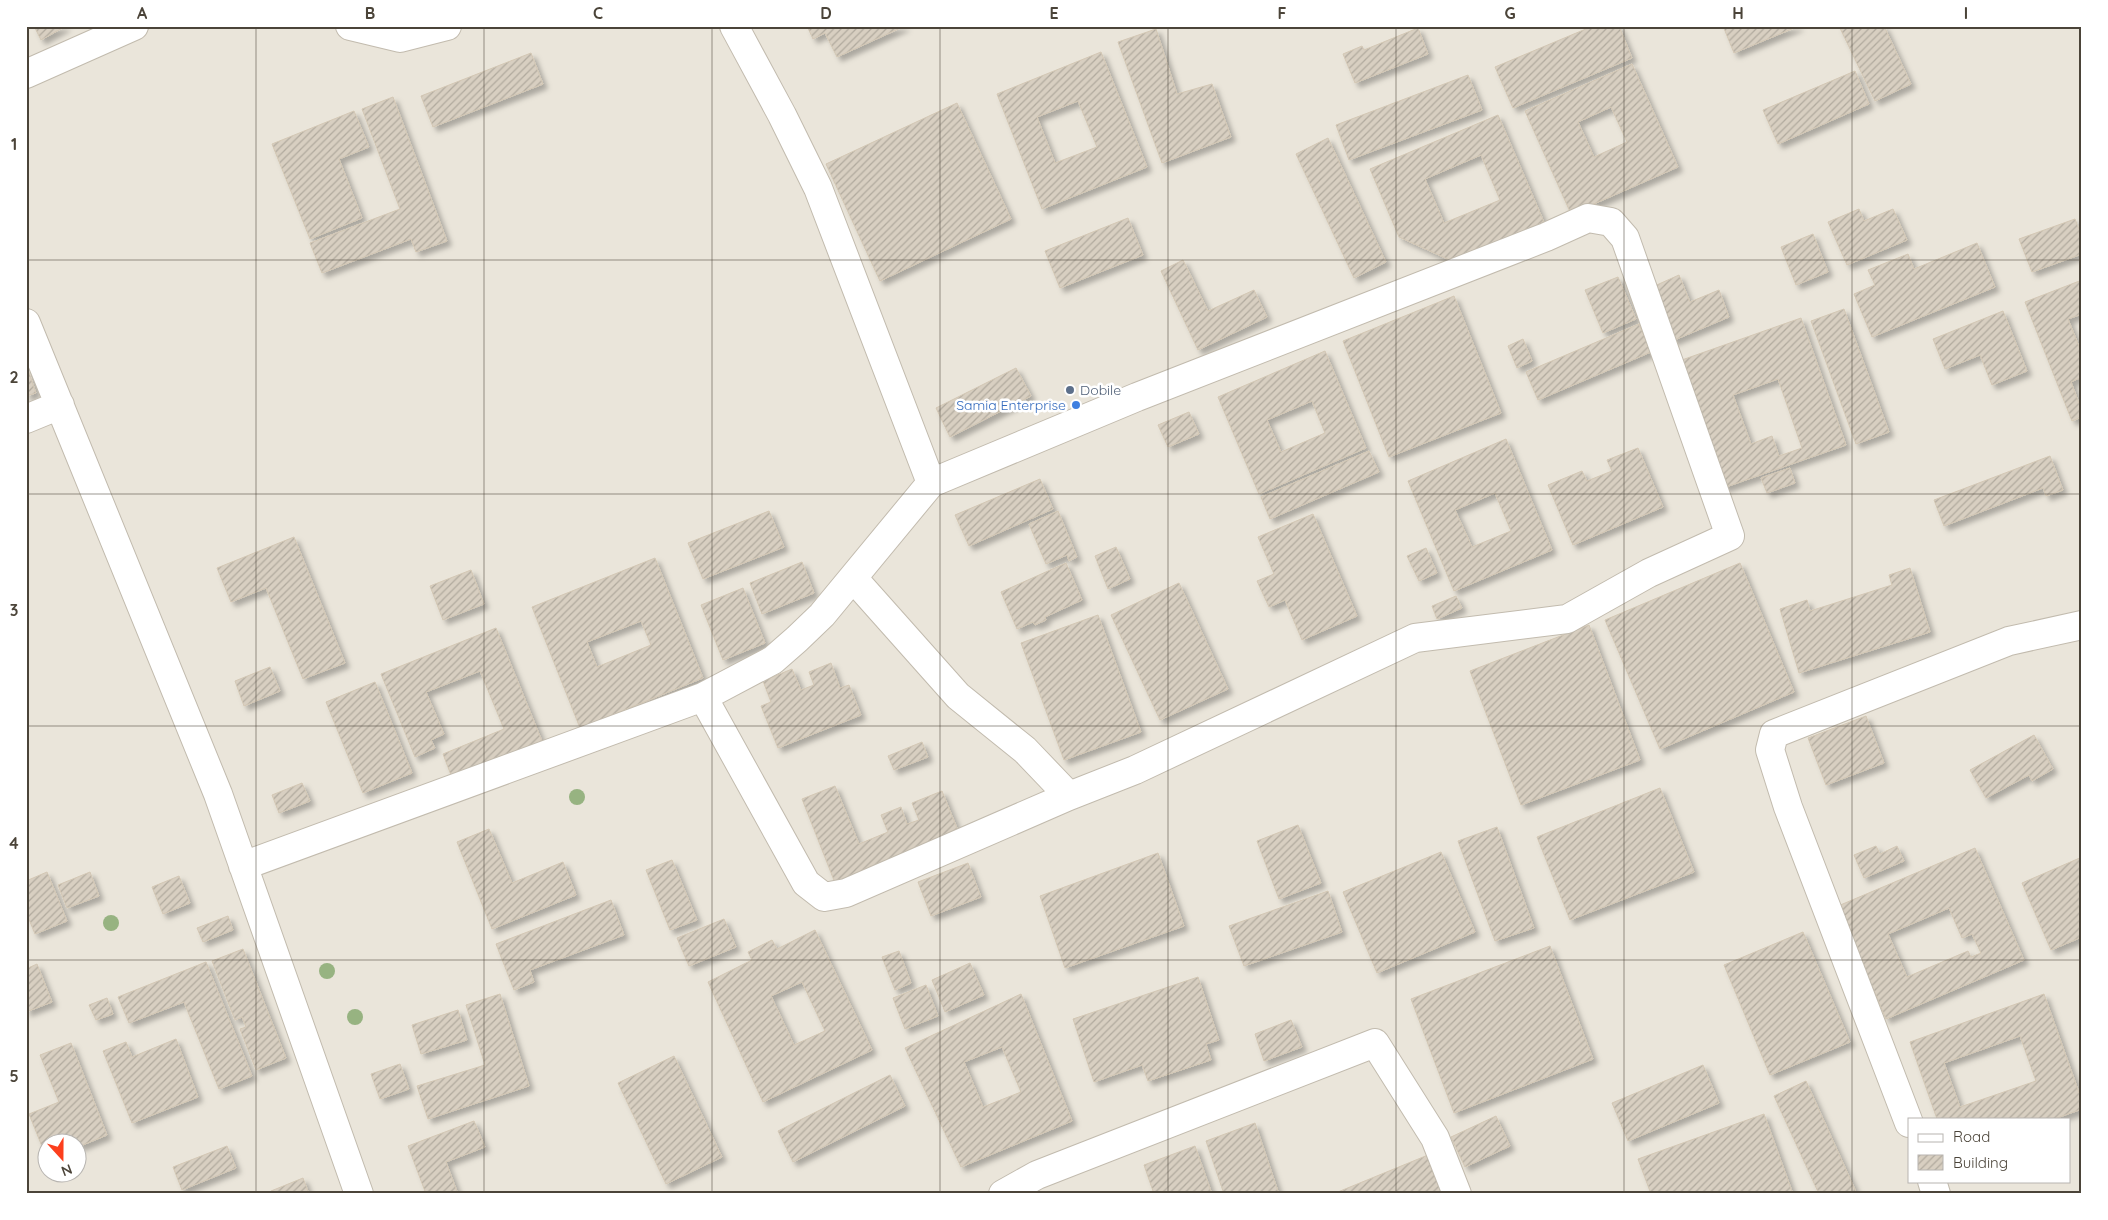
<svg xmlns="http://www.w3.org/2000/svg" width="2108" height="1220" viewBox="0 0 2108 1220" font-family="Quicksand,sans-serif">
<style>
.residential{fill:#eae5da;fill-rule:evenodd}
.building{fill:url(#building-hatch);stroke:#d3c7b4;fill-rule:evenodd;filter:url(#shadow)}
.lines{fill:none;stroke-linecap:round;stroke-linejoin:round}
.minor-casing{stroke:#c2bbae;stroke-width:30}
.minor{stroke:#fff;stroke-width:28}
.tree{fill:#97b381}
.grid{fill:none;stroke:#4b4439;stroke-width:1;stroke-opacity:0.55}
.service-dot{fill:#5c6f8a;stroke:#fff;stroke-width:2}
.shop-dot{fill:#3f7fe0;stroke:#fff;stroke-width:2}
.labels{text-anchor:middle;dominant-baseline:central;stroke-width:5;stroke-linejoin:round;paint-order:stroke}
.service-label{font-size:14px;fill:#4e5e75;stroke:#fff;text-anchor:start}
.shop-label{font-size:14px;fill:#366cbe;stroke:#fff;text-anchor:end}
.neatline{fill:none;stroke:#4b4439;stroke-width:2}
.grid-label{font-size:16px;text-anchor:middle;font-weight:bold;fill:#4b4439}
</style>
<defs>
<pattern id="building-hatch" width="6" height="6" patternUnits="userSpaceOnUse" patternTransform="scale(1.25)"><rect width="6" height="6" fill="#d8cfc1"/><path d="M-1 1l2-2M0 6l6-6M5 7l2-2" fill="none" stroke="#b1aa9e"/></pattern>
<filter id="shadow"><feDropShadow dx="4.5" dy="4.5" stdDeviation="2.5" flood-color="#0004"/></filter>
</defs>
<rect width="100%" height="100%" fill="#f6f3ec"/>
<path class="residential" d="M26,26h2056v1168h-2056zM1909,1119h160v62h-160zM48,1142h30v30h-30z"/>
<path class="building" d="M34,26h32l-25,14z
M807,26h98l-68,31 -12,-24 -12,6z
M1593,26h26l13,32 -119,50 -18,-41z
M1723,26h76l-65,27z
M1839,26h45l27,58 -36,17z
M1418,28l10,26 -73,29 -12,-29 19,-8 2,4z
M1156,29l21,65 35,-10 19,53 -69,26 -44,-121z
M1101,52l46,115 -105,42 -45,-115zM1078,101l19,46 -42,16 -18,-46z
M531,53l12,31 -110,43 -12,-31z
M1632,64l46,103 -107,47 -46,-103zM1611,107l16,35 -33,15 -16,-35z
M1855,71l14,33 -91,40 -15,-34z
M1468,75l14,35 -133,50 -13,-35z
M393,97l54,144 -31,11 -5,-13 -89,34 -12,-30 90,-34 -38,-100z
M957,103l54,116 -131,62 -54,-117z
M354,111l15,36 -30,12 23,59 -52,21 -38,-95z
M1498,115l46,107 -92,39 -53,-24 -29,-68zM1481,155l19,45 -56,23 -19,-44z
M1328,138l58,124 -32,16 -58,-124z
M1859,209l5,12 29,-12 14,31 -60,25 -19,-43z
M1128,218l15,37 -83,33 -15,-37z
M2075,219l7,18v17l-50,18 -13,-33z
M1813,234l15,38 -32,13 -15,-38z
M1977,243l18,44 -123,50 -18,-43 21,-9 -7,-15 40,-16 6,15z
M1183,260l25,51 46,-21 13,27 -69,33 -37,-79z
M1679,275l11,27 29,-12 10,27 -57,24 -22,-53z
M1618,277l18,42 -33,14 -18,-43z
M2082,280v34l-14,5 14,35v23l-11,5 11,29v6l-10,4 -47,-119z
M1454,296l47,117 -112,44 -46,-116z
M1844,309l45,123 -33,12 -45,-123z
M2003,311l24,60 -35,14 -12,-30 -35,14 -12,-30z
M1801,318l45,127 -123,43 -44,-127zM1778,379l24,69 -23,8 -7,-20 -21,8 -18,-49z
M1639,324l12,28 -113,48 -12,-28z
M1523,339l9,22 -15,7 -9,-22z
M1325,351l41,97 -107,46 -41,-97zM1312,401l13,32 -44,19 -14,-32z
M26,364l10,29 -10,3z
M1016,368l15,28 -81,41 -14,-29z
M1189,412l10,22 -31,13 -10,-22z
M1506,439l46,111 -98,41 -46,-110zM1495,493l16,38 -39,16 -17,-37z
M1638,448l25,59 -90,38 -25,-60 34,-14 5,10 25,-10 -5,-11z
M1369,451l10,21 -109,47 -9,-22z
M2050,456l13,34 -17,6 -3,-8 -99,38 -10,-26z
M1790,468l5,15 -28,10 -6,-15z
M1040,479l13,30 -84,37 -14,-31z
M769,511l15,36 -81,32 -15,-36z
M1058,511l19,46 -8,4 -2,-6 -21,9 -17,-40z
M1313,514l44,102 -55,24 -17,-40 -16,7 -12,-26 17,-7 -16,-37z
M294,537l51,126 -42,16 -37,-91 -35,14 -14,-34z
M1116,547l14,32 -22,10 -13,-33z
M1426,548l11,25 -18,8 -12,-25z
M655,558l48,120 -123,50 -48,-121zM641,621l10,24 -54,22 -10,-25z
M802,562l12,31 -52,21 -12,-31z
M1066,563l16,37 -37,17 1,3 -11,5 -2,-3 -16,7 -16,-37z
M1740,563l54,129 -134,57 -55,-129z
M1910,568l20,64 -131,41 -19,-64 27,-9 3,11 82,-26 -3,-10z
M471,570l13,34 -41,16 -13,-34z
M1179,583l49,106 -68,31 -49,-105z
M743,588l22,55 -42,17 -22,-55z
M1456,596l6,12 -25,11 -5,-13z
M1098,615l43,117 -77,28 -43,-117z
M1589,625l51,135 -119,45 -51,-134z
M496,628l48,118 -90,37 -11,-29 61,-25 -24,-58 -54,21 18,42 -13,6 4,8 -20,9 -34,-83z
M831,663l9,25 9,-3 12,30 -83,33 -17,-42 10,-4 -8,-21 29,-12 9,21 13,-5 -5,-13z
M270,667l10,24 -36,15 -9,-25z
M375,682l37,91 -49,20 -37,-91z
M1866,716l18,47 -58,22 -18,-47z
M2034,735l19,34 -21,12 -3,-6 -43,23 -16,-28z
M922,742l6,15 -34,13 -6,-14z
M302,783l8,18 -31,12 -7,-18z
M835,786l24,58 29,-12 -7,-17 20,-8 6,17 12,-4 -7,-17 30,-12 19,47 -124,50 -35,-89z
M1660,788l34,84 -124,48 -33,-83z
M1298,825l23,58 -42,16 -22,-58z
M1497,827l37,101 -39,13 -37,-100z
M489,829l23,54 51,-21 13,33 -84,34 -35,-87z
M1876,846l4,8 17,-8 7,15 -40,17 -10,-23z
M1975,848l49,112 -138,59 -48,-113zM1949,908l13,30 10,-4 9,19 -10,4 -3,-6 -61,26 -19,-43z
M1441,852l34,80 -98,41 -34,-81z
M1158,853l26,73 -119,42 -25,-72z
M2082,857v80l-31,13 -29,-67z
M672,860l25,60 -27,10 -24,-60z
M968,863l13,34 -50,19 -13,-34z
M47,872l20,49 -32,13 -9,-22v-31z
M90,872l9,24 -32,12 -9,-23z
M179,876l11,27 -27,11 -11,-27z
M1328,891l14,41 -98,34 -15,-40z
M611,900l13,35 -94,35 4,12 -20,8 -18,-46z
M228,916l5,14 -30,12 -6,-14z
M724,919l12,28 -47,19 -12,-28z
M815,930l57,120 -109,52 -55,-120 44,-22 -4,-8 24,-12 5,9zM802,982l23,49 -31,14 -23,-49z
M1803,932l47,110 -80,33 -46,-110z
M1550,946l43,113 -139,54 -43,-114z
M243,949l43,109 -30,12 -16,-41 6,-2 -4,-10 -7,3 -23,-59z
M899,951l12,32 -16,7 -13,-33z
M206,962l46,114 -33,13 -35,-87 -55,21 -11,-26z
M970,963l14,32 -39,17 -13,-32z
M37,964l15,38 -26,10v-43z
M1198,977l21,63 -13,4 5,16 -63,21 -6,-16 -48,17 -21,-63z
M926,985l12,31 -33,13 -12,-31z
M500,994l29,92 -101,33 -11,-33 68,-21 -19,-60z
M1021,994l51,127 -111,46 -56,-119zM1002,1047l19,45 -38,15 -19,-45z
M2044,994l38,107v8l-28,10h-117l-27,-77zM2020,1036l16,45 -76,26 -16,-44z
M107,998l6,16 -17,6 -7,-15z
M458,1010l9,30 -46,14 -9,-29z
M1291,1020l11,27 -38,14 -9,-27z
M176,1039l22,58 -66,26 -29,-72 23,-9 6,15z
M71,1043l36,92 -29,12v-5h-30l-1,17 -18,-45 30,-12 -19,-47z
M674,1056l48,101 -56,27 -48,-101z
M400,1064l9,25 -29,10 -9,-25z
M1703,1065l16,38 -91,38 -16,-38z
M890,1075l15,31 -112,56 -15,-31z
M1806,1081l51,113h-38l-45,-98z
M1764,1114l29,80h-142l-13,-35z
M1496,1116l14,30 -45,21 -14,-30z
M474,1121l11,26 -39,15 12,32h-32l-18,-48z
M1255,1123l24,71h-55l-18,-53z
M227,1146l9,22 -54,22 -9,-23z
M1195,1146l17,48h-58l-10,-29z
M1428,1155l16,39h-111z
M303,1178l6,16h-37l-1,-3z"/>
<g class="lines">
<g class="minor-casing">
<path id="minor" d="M350,26l50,12 47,-12
M734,26l48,89 36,73 113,295
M26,74l108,-48
M26,323l192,471 141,400
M26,419l34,-14
M853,578l105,118 67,54 44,46
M243,866l460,-169 70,-37 24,-21 25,-24 109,-132 206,-86 409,-160 42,-19 23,4 14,16 105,298 -81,37 -82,46 -152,19 -280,132 -66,26 -223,97 -22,4 -18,-14 -103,-186
M1909,1123l-121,-316 -18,-57 4,-16 235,-93 73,-16
M1932,1181l4,13
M1003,1194l34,-19 338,-132 60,95 22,56"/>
</g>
<use href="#minor" class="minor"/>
</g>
<g class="tree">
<circle cx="577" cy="797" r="8"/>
<circle cx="111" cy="923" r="8"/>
<circle cx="327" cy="971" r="8"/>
<circle cx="355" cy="1017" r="8"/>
</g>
<path class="grid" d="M256,26v1168M484,26v1168M712,26v1168M940,26v1168M1168,26v1168M1396,26v1168M1624,26v1168M1852,26v1168M26,260h2056M26,494h2056M26,726h2056M26,960h2056"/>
<circle class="service-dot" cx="1070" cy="390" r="5"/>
<circle class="shop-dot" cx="1076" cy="405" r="5"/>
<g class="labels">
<g class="service-label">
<text x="1080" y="390">Dobile</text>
</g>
<g class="shop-label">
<text x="1066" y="405">Samia Enterprise</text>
</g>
</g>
<rect width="2108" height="1220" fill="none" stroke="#ffffff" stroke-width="55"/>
<rect x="1908" y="1118" width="162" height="65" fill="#ffffff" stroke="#b7b4b0"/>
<rect x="1918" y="1134" width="25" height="8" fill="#ffffff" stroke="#b7b4b0"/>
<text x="1953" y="1142" font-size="15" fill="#4b4439">Road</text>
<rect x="1918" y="1155" width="25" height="15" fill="url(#building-hatch)" stroke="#b7b4b0"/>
<text x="1953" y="1168" font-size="15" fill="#4b4439">Building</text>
<g transform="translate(62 1158) rotate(159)"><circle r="24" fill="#ffffff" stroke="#b7b4b0"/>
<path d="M0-4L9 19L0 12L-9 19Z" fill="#fc3f1d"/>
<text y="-8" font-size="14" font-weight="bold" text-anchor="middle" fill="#4b4439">N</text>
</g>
<rect x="28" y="28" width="2052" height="1164" class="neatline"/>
<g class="grid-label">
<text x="142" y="19">A</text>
<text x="370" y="19">B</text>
<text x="598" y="19">C</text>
<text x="826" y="19">D</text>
<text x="1054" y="19">E</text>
<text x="1282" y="19">F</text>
<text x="1510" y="19">G</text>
<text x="1738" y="19">H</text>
<text x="1966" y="19">I</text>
<text x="14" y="150">1</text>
<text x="14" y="383">2</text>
<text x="14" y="616">3</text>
<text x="14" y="849">4</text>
<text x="14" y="1082">5</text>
</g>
</svg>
